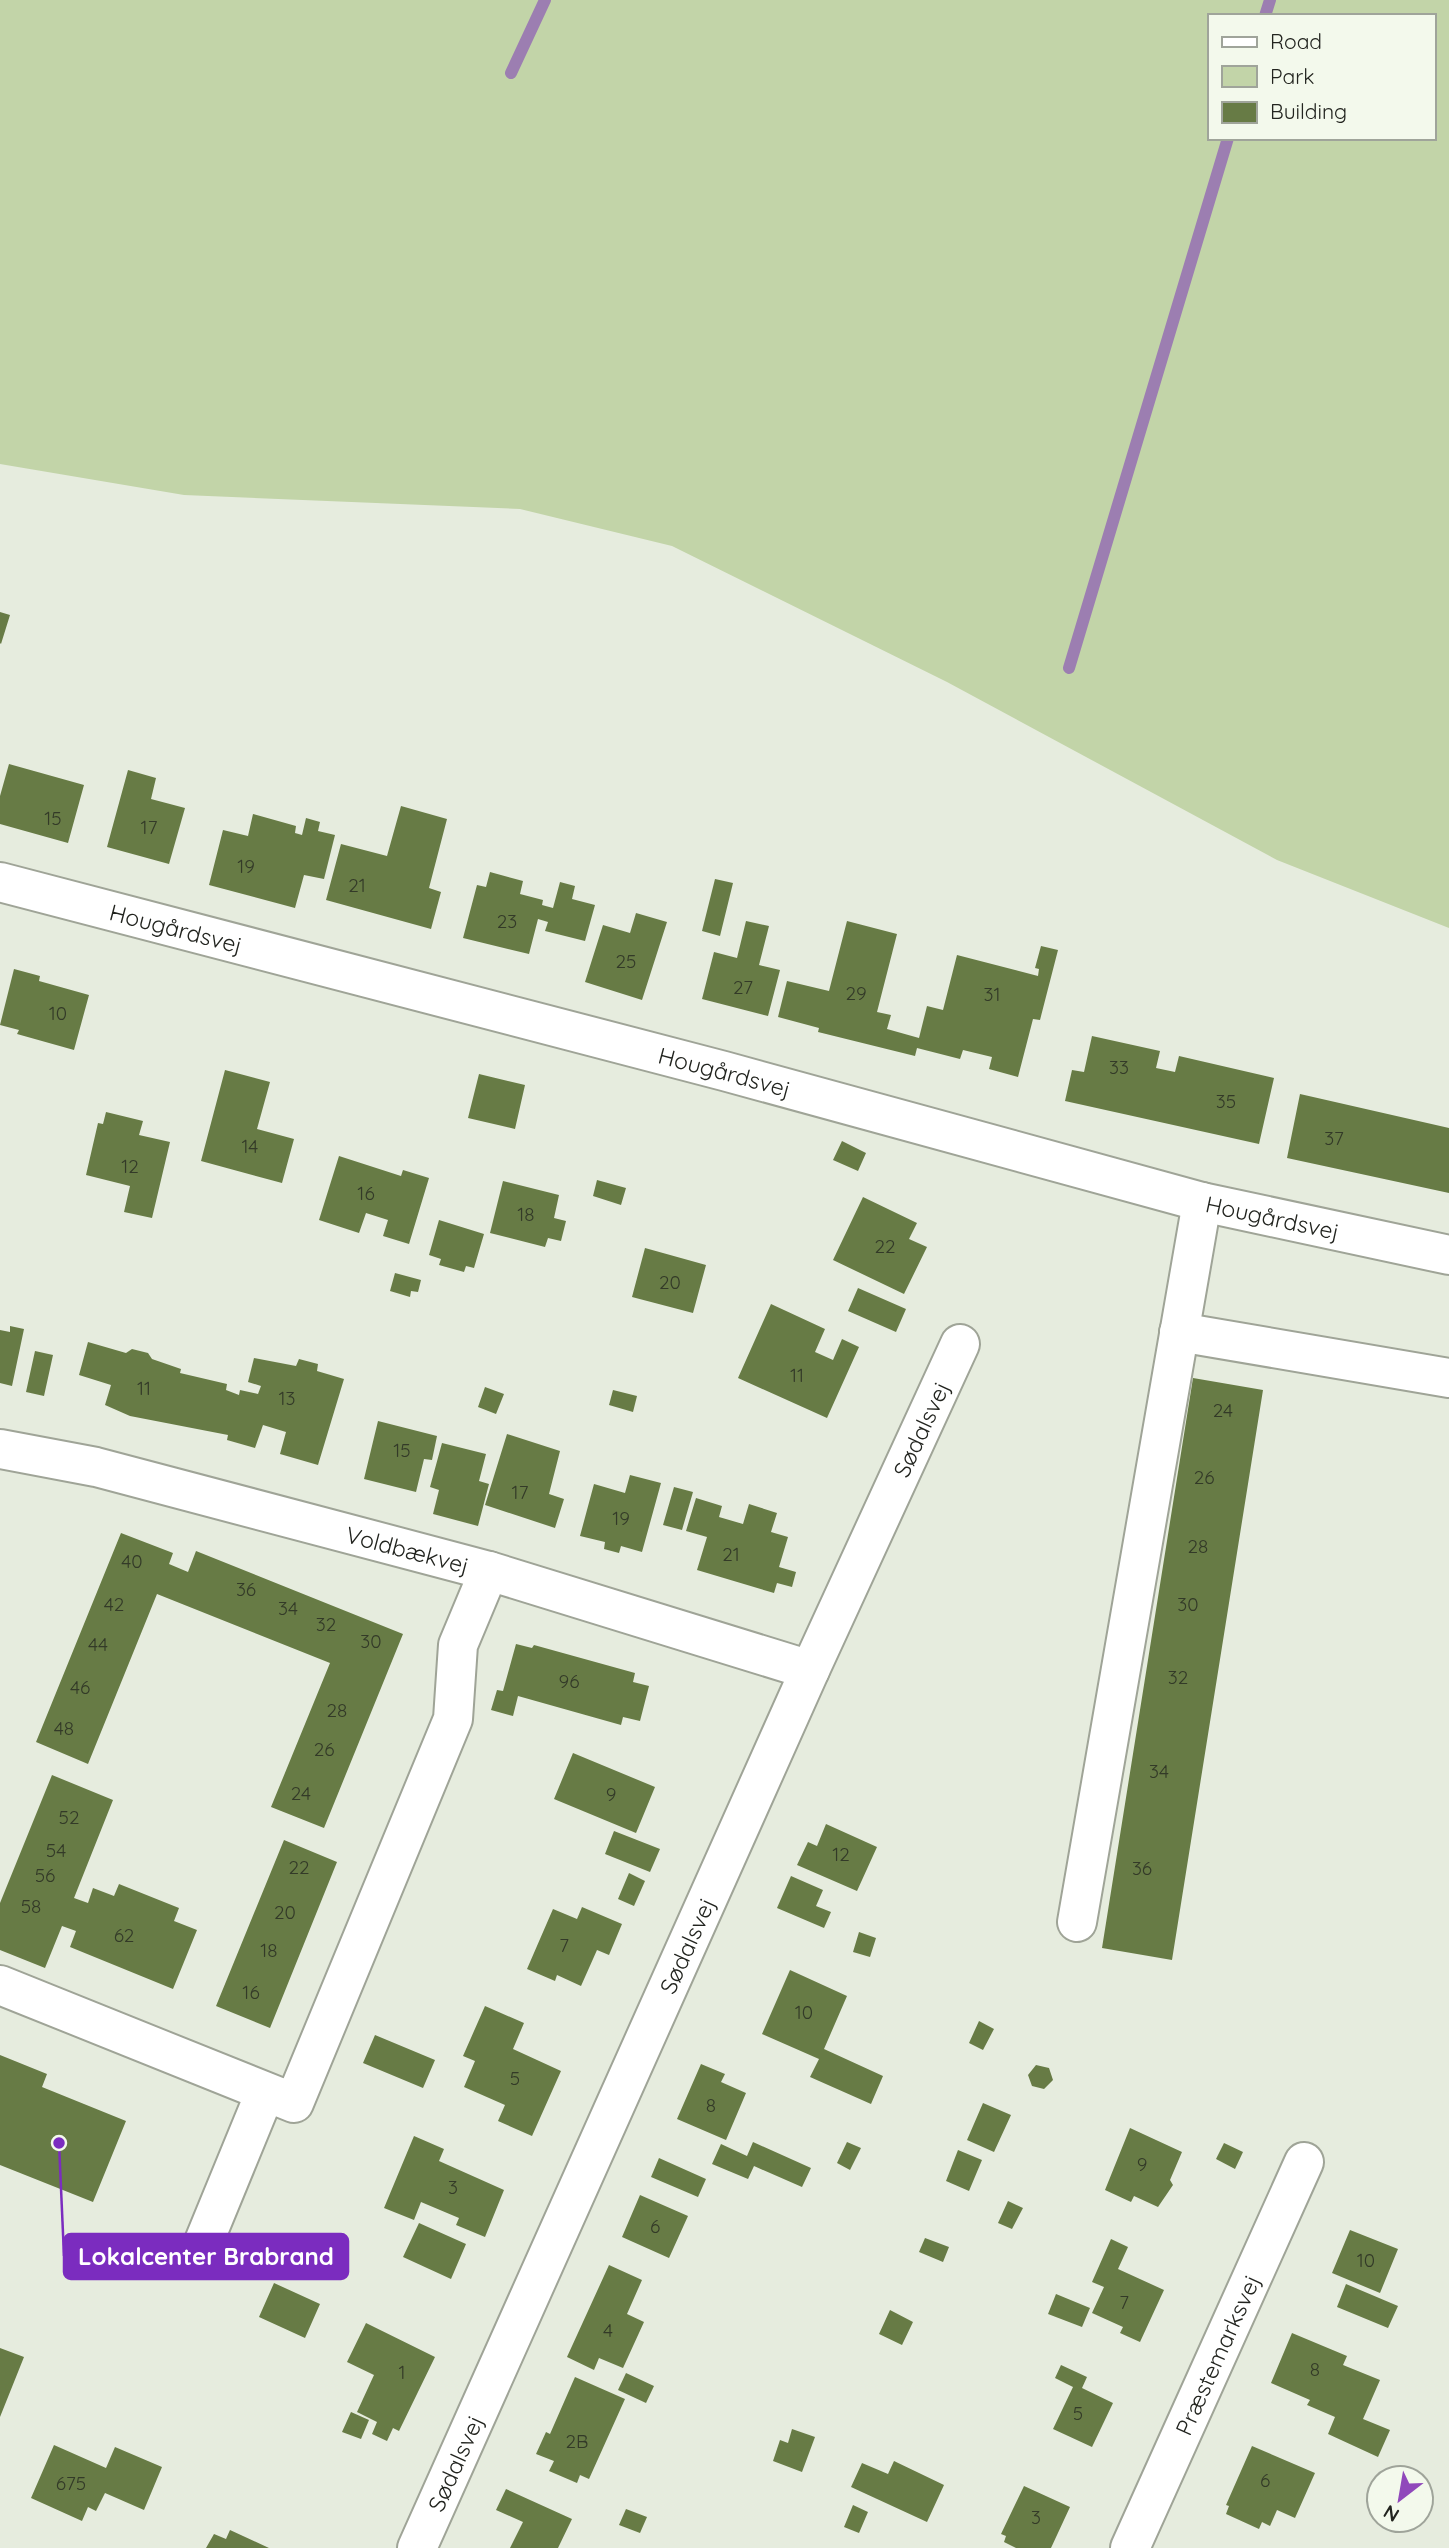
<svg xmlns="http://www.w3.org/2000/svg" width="1449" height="2548" viewBox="0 0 1449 2548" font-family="Quicksand,sans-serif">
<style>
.green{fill:#c2d4a8;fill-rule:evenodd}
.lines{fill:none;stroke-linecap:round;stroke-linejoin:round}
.stream{stroke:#9c7eb1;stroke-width:12}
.building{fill:#677b45}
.minor-casing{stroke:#9fa497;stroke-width:42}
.minor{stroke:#fff;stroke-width:38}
.labels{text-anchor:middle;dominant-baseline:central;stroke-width:7;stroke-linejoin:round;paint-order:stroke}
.number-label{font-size:19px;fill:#333a28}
.street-label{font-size:23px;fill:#22241f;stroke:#f3f9ec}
.leader{fill:none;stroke:#7b2cbf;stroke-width:2.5}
.callout-dot{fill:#7b2cbf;stroke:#f3f9ec;stroke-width:2.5}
.callout{fill:#7b2cbf;stroke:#7b2cbf;stroke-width:2.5}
.callout-label{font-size:24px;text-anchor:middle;font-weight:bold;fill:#fff}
</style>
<rect width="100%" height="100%" fill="#e6ecde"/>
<path class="green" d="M0,0h1449v928l-172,-68 -330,-178 -275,-136 -152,-37 -336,-14 -184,-31zM1209,16h224v122h-224z"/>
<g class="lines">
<path class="stream" d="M1265,16l5,-16
M511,73l34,-73
M1069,668l159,-530"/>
</g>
<path class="building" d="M0,612l10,3 -9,29 -1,-1z
M9,764l75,21 -16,58 -68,-19v-28z
M128,770l28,8 -5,21 34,9 -16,56 -62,-17z
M401,806l46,13 -18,69 12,4 -10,37 -105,-29 15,-56 46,12z
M253,814l43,12 -1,7 7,2 4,-17 14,4 -2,9 17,4 -11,44 -20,-4 -9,33 -86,-23 14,-55 25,6z
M490,872l33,9 -3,13 23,6 -1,5 11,3 7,-26 15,4 -3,13 23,6 -10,36 -40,-10 3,-9 -10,-3 -9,35 -66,-16 14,-53 9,2z
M715,879l18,4 -13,53 -18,-5z
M636,913l31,9 -25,78 -57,-18 18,-57 27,8z
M746,921l23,5 -10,39 21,5 -12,46 -66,-17 12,-47 23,6z
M847,921l50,13 -20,78 14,3 -4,14 32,9 8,-32 16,4 14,-55 81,21 1,-7 -4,-1 6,-22 17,4 -18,70 -7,-1 -15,58 -29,-8 3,-12 -29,-7 -3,9 -43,-11 -2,8 -97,-24 1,-4 -41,-11 9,-36 42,10z
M14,969l26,7 -1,5 50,14 -15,55 -57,-16 2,-4 -19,-5z
M1092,1036l68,15 -4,17 19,4 4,-16 95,22 -15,66 -194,-43 7,-31 12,2z
M225,1070l45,12 -13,47 37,10 -12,44 -81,-22z
M479,1074l46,11 -10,44 -47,-11z
M1300,1094l149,34v65l-162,-35z
M106,1112l37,9 -4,14 31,7 -18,76 -28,-6 6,-26 -44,-11 12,-52 5,1z
M842,1141l24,12 -8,18 -25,-11z
M339,1156l62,20 2,-6 26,8 -20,66 -26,-8 5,-16 -22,-7 -7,20 -40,-13z
M597,1180l29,8 -5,17 -28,-9z
M503,1181l56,14 -5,23 12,3 -5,20 -13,-3 -3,9 -55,-14z
M863,1197l54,26 -8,16 18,8 -23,47 -71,-34z
M439,1220l45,14 -10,34 -8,-2 -2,6 -25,-7 2,-6 -12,-4z
M645,1248l61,17 -13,48 -61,-16z
M395,1273l26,7 -3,12 -7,-1 -1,6 -20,-6z
M858,1288l48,21 -10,23 -48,-21z
M771,1304l54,25 -10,23 18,8 9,-21 17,8 -32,71 -89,-40z
M10,1326l14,3 -12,57 -12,-3v-53l10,2z
M88,1342l38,11 6,-4 16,4 4,6 29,10 -1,4 47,11 -1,6 13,5 1,-5 18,4 3,-8 -13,-4 6,-24 42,8 3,-7 19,5 -1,7 27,8 -26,86 -38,-11 6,-22 -23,-7 -8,23 -28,-8 1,-5 -98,-19 -25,-11 6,-20 -32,-10z
M35,1351l18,4 -9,41 -18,-4z
M1193,1378l70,12 -91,570 -70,-12z
M485,1387l19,7 -8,20 -18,-7z
M613,1390l24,6 -4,16 -24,-7z
M378,1421l59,15 -5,24 -8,-1 -8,33 -52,-13z
M507,1434l53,17 -11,43 15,5 -9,29 -70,-23z
M442,1443l44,11 -7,27 10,3 -11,42 -45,-12 6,-24 -9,-3z
M630,1475l31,8 -19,69 -21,-6 -2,7 -15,-4 1,-7 -25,-6 14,-52 31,9z
M674,1487l19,5 -11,38 -19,-5z
M696,1498l26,8 -3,11 24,7 6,-20 28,9 -6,19 17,5 -9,30 17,5 -4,15 -15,-4 -3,10 -77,-23 10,-33 -21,-6z
M121,1533l52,20 -4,11 19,8 8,-21 207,83 -79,194 -53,-21 59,-144 -173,-69 -69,170 -52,-22z
M516,1644l16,4 2,-3 101,28 -2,9 16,4 -9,35 -17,-4 -2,8 -103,-29 -5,20 -22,-6 6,-20 6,1z
M573,1753l82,34 -19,46 -82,-34z
M52,1775l61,25 -39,98 14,5 5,-15 21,8 5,-12 60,24 -5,13 23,9 -24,59 -103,-42 6,-16 -14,-5 -17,42 -45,-18v-47z
M826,1824l51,23 -20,44 -60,-26 11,-23 9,4z
M614,1831l46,18 -10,23 -45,-18z
M284,1840l53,22 -67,166 -54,-22z
M629,1873l16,8 -11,25 -16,-7z
M791,1876l32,14 -7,16 15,6 -7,16 -47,-20z
M582,1907l40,17 -13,31 -12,-5 -16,36 -24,-11 -2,6 -28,-12 26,-60 24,10z
M859,1932l17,6 -6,19 -17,-5z
M790,1970l57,26 -23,53 59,27 -12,28 -61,-27 9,-18 -57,-25z
M485,2006l39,17 -11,26 48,22 -29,65 -34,-15 7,-16 -41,-18 11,-26 -12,-5z
M979,2021l15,8 -11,21 -14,-7z
M375,2035l60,25 -12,28 -60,-25z
M0,2055l47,19 -5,13 84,34 -33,81 -93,-37z
M701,2064l24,10 -4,8 25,11 -20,47 -49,-21z
M1036,2065l13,3 4,12 -9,9 -12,-3 -4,-11z
M983,2103l28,12 -17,37 -27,-12z
M1130,2128l52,24 -12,28 3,5 -15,22 -24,-11 -3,6 -26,-12z
M414,2136l30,13 -5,12 65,29 -19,47 -29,-12 3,-7 -38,-16 -7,18 -30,-12z
M753,2142l58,26 -9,19 -48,-21 -6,13 -36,-15 9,-20 26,12z
M847,2142l14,6 -11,22 -13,-7z
M1224,2143l19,9 -8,17 -19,-10z
M958,2150l24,10 -13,31 -23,-10z
M659,2158l47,21 -8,18 -47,-20z
M640,2195l48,21 -19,42 -47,-21z
M1008,2201l15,7 -11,21 -14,-6z
M419,2223l47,21 -15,35 -48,-22z
M1350,2230l48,19 -18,44 -48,-20z
M925,2238l24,9 -6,15 -24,-10z
M1111,2239l17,8 -10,22 46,21 -24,52 -20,-9 3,-6 -31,-14 12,-26 -12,-5z
M609,2265l33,15 -15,34 17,8 -21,46 -24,-10 -5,12 -27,-13z
M274,2283l46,21 -15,34 -46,-21z
M1346,2284l52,22 -10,22 -51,-21z
M1056,2294l34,14 -8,19 -34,-13z
M890,2310l23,12 -11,23 -23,-11z
M366,2323l69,34 -36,74 -6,-3 -6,13 -15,-7 5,-12 -20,-10 17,-37 -27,-13z
M1292,2333l55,23 -4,9 37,15 -17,39 27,11 -12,27 -50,-23 7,-17 -28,-12 3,-5 -39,-17z
M0,2348l24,9 -24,60z
M1061,2365l26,12 -5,11 31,15 -21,44 -39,-18 20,-42 -18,-9z
M626,2373l28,13 -8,17 -28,-13z
M575,2377l50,22 -36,80 -9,-4 -3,8 -28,-12 5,-10 -18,-7 10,-22 4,2z
M351,2412l18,8 -8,19 -19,-7z
M792,2429l23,8 -13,35 -29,-11 7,-21 8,3z
M54,2445l52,23 9,-21 47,20 -18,43 -39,-17 -9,18 -8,-4 -6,14 -51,-23z
M1252,2446l63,27 -20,45 -18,-8 -7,16 -8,-4 -3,7 -33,-15 3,-8 -3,-1z
M894,2461l50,24 -17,37 -76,-35 11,-24 26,11z
M1024,2486l46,21 -19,41h-35l-12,-6 2,-6 -5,-2z
M506,2489l66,30 -14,29h-48l13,-26 -27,-12z
M853,2505l15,7 -9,21 -15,-6z
M626,2509l21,8 -7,16 -21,-8z
M230,2530l39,18h-63l8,-14 12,5z"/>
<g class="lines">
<g class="minor-casing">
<g id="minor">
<path id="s1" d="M0,882l724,189 478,131 247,53"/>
<path d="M1179,1332l270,46"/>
<path id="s2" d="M0,1449l96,18 393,104 321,99"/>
<path d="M1077,1922l125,-720"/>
<path d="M0,1985l294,118 159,-384 5,-74 31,-74"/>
<path d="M198,2256l67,-163"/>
<path id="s3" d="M417,2548l393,-878 150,-326"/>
<path id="s4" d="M1130,2548l174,-386"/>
</g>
</g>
<use href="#minor" class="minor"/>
</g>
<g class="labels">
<g class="number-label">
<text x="53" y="818">15</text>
<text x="149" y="827">17</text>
<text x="246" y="866">19</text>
<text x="357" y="885">21</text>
<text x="507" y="921">23</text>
<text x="626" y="961">25</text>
<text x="743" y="987">27</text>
<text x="856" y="993">29</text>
<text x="992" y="994">31</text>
<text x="58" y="1013">10</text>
<text x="1119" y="1067">33</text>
<text x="1226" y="1101">35</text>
<text x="1334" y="1138">37</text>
<text x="250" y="1146">14</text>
<text x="130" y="1166">12</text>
<text x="366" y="1193">16</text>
<text x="526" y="1214">18</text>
<text x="885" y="1246">22</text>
<text x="670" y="1282">20</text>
<text x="797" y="1375">11</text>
<text x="144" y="1388">11</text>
<text x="287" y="1398">13</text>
<text x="1223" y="1410">24</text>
<text x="402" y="1450">15</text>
<text x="1204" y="1477">26</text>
<text x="520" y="1492">17</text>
<text x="621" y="1518">19</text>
<text x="1198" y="1546">28</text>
<text x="731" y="1554">21</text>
<text x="132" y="1561">40</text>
<text x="246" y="1589">36</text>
<text x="114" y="1604">42</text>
<text x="1188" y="1604">30</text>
<text x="288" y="1608">34</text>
<text x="326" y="1624">32</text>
<text x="371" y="1641">30</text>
<text x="98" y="1644">44</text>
<text x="1178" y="1677">32</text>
<text x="569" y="1681">96</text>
<text x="80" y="1687">46</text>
<text x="337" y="1710">28</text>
<text x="64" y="1728">48</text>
<text x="324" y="1749">26</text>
<text x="1159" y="1771">34</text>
<text x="301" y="1793">24</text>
<text x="611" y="1794">9</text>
<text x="69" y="1817">52</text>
<text x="56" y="1850">54</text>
<text x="841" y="1854">12</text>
<text x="299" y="1867">22</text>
<text x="1142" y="1868">36</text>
<text x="45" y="1875">56</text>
<text x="31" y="1906">58</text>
<text x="285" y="1912">20</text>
<text x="124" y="1935">62</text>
<text x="564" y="1945">7</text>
<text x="269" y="1950">18</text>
<text x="251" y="1992">16</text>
<text x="804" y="2012">10</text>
<text x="515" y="2078">5</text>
<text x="711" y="2105">8</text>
<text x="1142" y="2164">9</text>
<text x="453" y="2187">3</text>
<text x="655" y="2226">6</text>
<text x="1366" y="2260">10</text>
<text x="1124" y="2302">7</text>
<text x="608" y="2330">4</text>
<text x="1315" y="2369">8</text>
<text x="402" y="2372">1</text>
<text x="1078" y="2413">5</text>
<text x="577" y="2441">2B</text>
<text x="1265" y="2480">6</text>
<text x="71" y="2483">675</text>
<text x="1036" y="2517">3</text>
</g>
<g class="street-label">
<text stroke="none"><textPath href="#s1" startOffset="182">Hougårdsvej</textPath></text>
<text stroke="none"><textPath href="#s1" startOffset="749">Hougårdsvej</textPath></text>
<text stroke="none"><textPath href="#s1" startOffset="1316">Hougårdsvej</textPath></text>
<text stroke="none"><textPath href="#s3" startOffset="1227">Sødalsvej</textPath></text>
<text stroke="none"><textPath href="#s2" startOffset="420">Voldbækvej</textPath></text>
<text stroke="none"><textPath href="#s3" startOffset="660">Sødalsvej</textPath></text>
<text stroke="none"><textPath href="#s4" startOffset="212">Præstemarksvej</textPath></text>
<text stroke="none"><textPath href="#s3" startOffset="93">Sødalsvej</textPath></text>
</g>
</g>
<path class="leader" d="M59 2143L64 2256"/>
<circle class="callout-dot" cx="59" cy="2143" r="7"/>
<rect class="callout" x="64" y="2234" width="284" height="45" rx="7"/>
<g class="callout-label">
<text x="206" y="2265">Lokalcenter Brabrand</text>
</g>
<rect x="1208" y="14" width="228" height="126" fill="#f3f9ec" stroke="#9fa49a" stroke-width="2"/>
<rect x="1222" y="37" width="35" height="10" fill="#ffffff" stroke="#9fa49a" stroke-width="2"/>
<text x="1270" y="49" font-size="21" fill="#22241f">Road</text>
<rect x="1222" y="66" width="35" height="21" fill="#c2d4a8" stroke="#9fa49a" stroke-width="2"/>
<text x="1270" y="84" font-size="21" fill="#22241f">Park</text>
<rect x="1222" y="102" width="35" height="21" fill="#677b45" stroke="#9fa49a" stroke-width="2"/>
<text x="1270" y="119" font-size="21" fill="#22241f">Building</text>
<g transform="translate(1400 2499) rotate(211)"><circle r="33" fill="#f3f9ec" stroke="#9fa49a" stroke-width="2"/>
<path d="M0-5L12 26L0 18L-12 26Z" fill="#9048bb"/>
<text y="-10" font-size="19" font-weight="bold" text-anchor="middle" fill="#22241f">N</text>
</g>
</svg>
